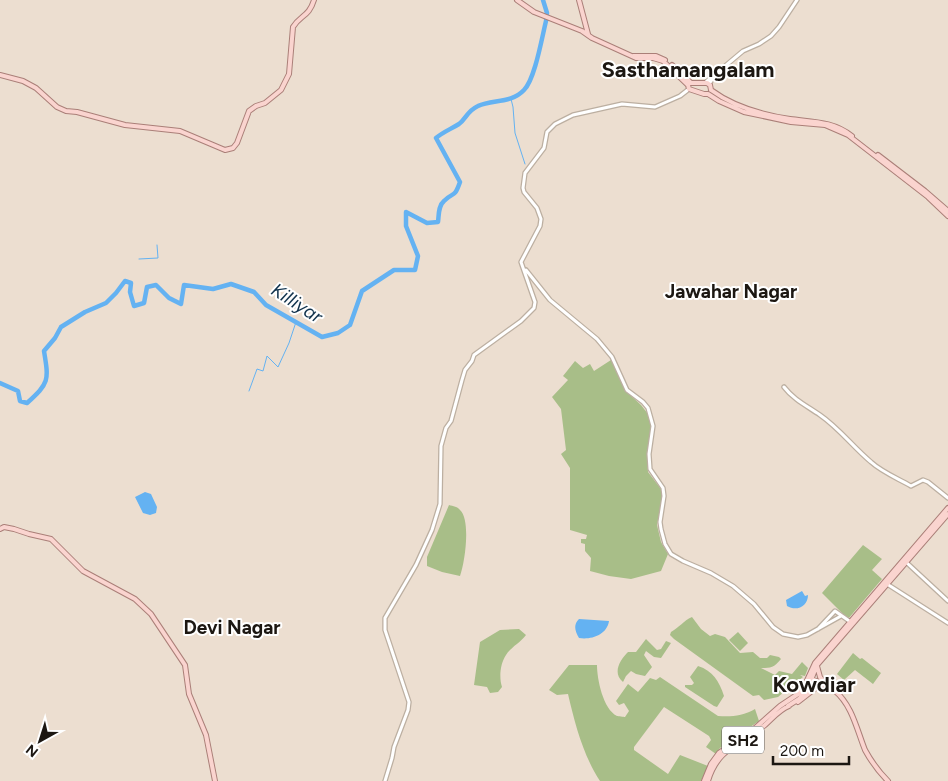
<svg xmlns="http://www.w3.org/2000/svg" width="948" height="781" viewBox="0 0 948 781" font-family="Figtree,sans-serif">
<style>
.green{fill:#a8be88}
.water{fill:#64b2f2}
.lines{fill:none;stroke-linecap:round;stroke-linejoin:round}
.stream{stroke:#64b2f2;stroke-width:1}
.river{stroke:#64b2f2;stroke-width:4.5}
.minor-casing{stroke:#bcafa1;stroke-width:5.5}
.major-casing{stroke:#aa7f78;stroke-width:6}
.minor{stroke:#fff;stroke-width:3}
.major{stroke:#fad4cf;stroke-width:4}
.labels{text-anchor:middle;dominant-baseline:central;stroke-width:4;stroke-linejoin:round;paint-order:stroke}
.shield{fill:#fff;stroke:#605d59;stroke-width:1}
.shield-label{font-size:16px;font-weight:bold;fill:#1c1712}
.neighbourhood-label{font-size:19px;font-weight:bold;fill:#1c1712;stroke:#fff}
.water-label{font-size:19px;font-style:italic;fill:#12334d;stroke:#fff}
.district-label{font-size:22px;font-weight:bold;fill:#1c1712;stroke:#fff}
</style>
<rect width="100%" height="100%" fill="#ecded0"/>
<path class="green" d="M611,360l17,33 13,12 7,9 3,12 -4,30 1,16 13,17 2,8 -6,28 4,17 7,12 -7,17 -30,8 -22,-3 -19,-5 1,-13 -6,-7v-7l-4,-1v-4h5l1,-4 -17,-5v-62l-9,-14 5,-4 -5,-41 -9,-12 16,-17 -5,-4 12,-15 8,7 7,-4 4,7z
M449,505c4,1 9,2 11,5 11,10 5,52 0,66l-18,-4 -15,-6v-9z
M863,545l19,14 -10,11 10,9 -34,40 -26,-26z
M692,617l9,12 9,7 5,-2 10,3 15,16 13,-1 7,6h7l3,-3 9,2 2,2c-7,9 -11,9 -20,9l14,7 4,-4 13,3 10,-12 6,6 -3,8 -5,-1 3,2 -13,10 -7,1 2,3 -7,6 -14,3 -5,-5 -6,1 -79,-57 -4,-4 1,-3c9,-5 12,-11 21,-15z
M519,629l7,6c-6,8 -15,12 -20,20 -6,9 -7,23 -4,32l-4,5 -8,1 -3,-6 -13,-2 6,-43 20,-12z
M738,632l10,11 -8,8 -11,-11z
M646,639l11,11 4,-1 5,-8 5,2 -10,15 -7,-1 -8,-6 -2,4 8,12 -7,9 -9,-2 -5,-3 -5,5 -3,6c-11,-9 -3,-22 5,-30h8z
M853,653l7,6 2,-1 19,15 -8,11 -18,-14 -11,10 -7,-6z
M569,665h28c0,14 6,44 20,51 1,0 7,1 8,1l4,-6 -5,-8 -5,2 -3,-4 12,-17 10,8 12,-14 6,2 4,-3 58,39c13,1 25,0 37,-7l4,12 -39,27 -4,6 -10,-7 5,-7 -2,-4 -45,-29 -30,40v3l34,24 12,-19 28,11 -7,15h-101c-17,-26 -25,-57 -32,-87l-11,1 -8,-5z
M698,666c15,5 21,15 26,30l-7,11 -3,-1 -29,-19v-2h7l2,-2 -4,-6z"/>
<path class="water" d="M145,492l6,2 6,13 -1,6 -6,2 -7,-2 -8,-16z
M802,591l3,5 3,-1c0,11 -11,17 -21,11l-1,-6z
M579,619l30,2c-2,14 -18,19 -30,17 -4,-7 -6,-13 0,-19z"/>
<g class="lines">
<path class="stream" d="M511,99l2,8 2,26 10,31
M139,259l19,-1 -1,-13
M249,391l8,-22 6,2 4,-15 11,11 11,-24 7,-21"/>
<path class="river" d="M0,383l18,8 2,10 7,2c22,-20 22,-22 17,-52l11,-13 6,-11 24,-15 21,-9 10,-10 9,-12 6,2 -1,9 4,14 10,-3 3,-16 9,-2 13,13 12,6 3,-19 29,4 18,-5 23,8 12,13 56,32 16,-4 12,-8 12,-34 32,-21h21l3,-14 -12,-30v-14l21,11 11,-1c1,-7 0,-16 6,-21 10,-10 10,-2 16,-19l-24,-44c7,-6 15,-9 23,-14 7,-5 8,-13 19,-18 14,-7 33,-2 46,-16 11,-11 18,-53 22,-69l1,-8 -4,-13"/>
<g class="minor-casing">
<path id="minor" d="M706,82l37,-31 16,-7 12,-8 8,-9 18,-27
M709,84l7,-10
M526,270l24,30 47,39 15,18 15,33 16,12 5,6 5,18 -4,28 1,15 13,19 1,8 -4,26 1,7 4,15 6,10 12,7 28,12 22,13 21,18 19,23 10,7 15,3 9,-2 34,-19
M784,387c10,13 23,19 36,28 19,13 33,32 51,47 11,10 26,16 40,24l12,-6 5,2 20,16
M907,563l41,38
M887,584l61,39
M818,629l17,-18 17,12
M385,781l7,-23 2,-11 14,-37 1,-8 -24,-72v-12l31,-53 16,-35 8,-26 1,-58 5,-18 5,-7 11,-41 3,-10 7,-9 2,-6 47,-34 13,-13 1,-6 -14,-40 19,-36 1,-7 -4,-11 -13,-16 -1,-4 2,-15 19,-25 3,-16 8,-8 18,-9 49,-11 33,3 25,-11 9,-7"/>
</g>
<g class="major-casing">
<path id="major" d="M517,0l17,12 48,19 10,7 44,20h17l10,3 25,24 1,4 15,5h4l11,7 25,11 47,10 34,3 23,10 80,62 20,19
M579,0l9,34
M633,56h23l9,4
M672,65l19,18
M0,75l23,6 13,7 21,19 9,4 11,1 48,13 55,6 45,19 8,-2 4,-5 12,-32 7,-5 9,-3 16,-13 8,-16 4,-47c7,-12 16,-10 21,-27
M689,83h18l3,2 1,5
M711,90c23,17 52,25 79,29 23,3 43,2 62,17
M878,155l47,36 23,20
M0,529l4,-2 10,2 15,5 22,5 32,32 52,28 16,15 34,51 4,29 17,41 9,46
M817,666l3,11 5,7
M811,679c9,3 18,6 24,12 17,14 22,39 30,59 6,11 14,22 23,31
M798,702l18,-14 9,-4
M788,706l11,-7 8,-9 10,-25 131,-151
M704,781l7,-17 8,-11 35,-24 26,-23 18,-12 5,-5 12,-26 133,-155
M708,781c10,-34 33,-36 57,-56 8,-7 14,-15 24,-19"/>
</g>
<use href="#minor" class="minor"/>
<use href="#major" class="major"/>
</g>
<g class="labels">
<rect class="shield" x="722" y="726.5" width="42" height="27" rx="4"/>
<g class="shield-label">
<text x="743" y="740">SH2</text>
</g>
<g class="neighbourhood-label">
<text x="731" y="291">Jawahar Nagar</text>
<text x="232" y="627">Devi Nagar</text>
</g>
<g class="water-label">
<text transform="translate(297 303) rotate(33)">Killiyar</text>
</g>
<g class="district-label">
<text x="688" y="69">Sasthamangalam</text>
<text x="814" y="684">Kowdiar</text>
</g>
</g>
<g transform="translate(40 741) rotate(219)" stroke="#ffffff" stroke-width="4" paint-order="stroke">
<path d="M0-4L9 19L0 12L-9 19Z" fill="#1c1712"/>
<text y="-8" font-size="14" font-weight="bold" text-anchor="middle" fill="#1c1712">N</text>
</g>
<path d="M773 756v8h76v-8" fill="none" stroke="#1c1712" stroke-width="2.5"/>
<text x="780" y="756" font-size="15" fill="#1c1712" stroke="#ffffff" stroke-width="4" paint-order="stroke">200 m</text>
</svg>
